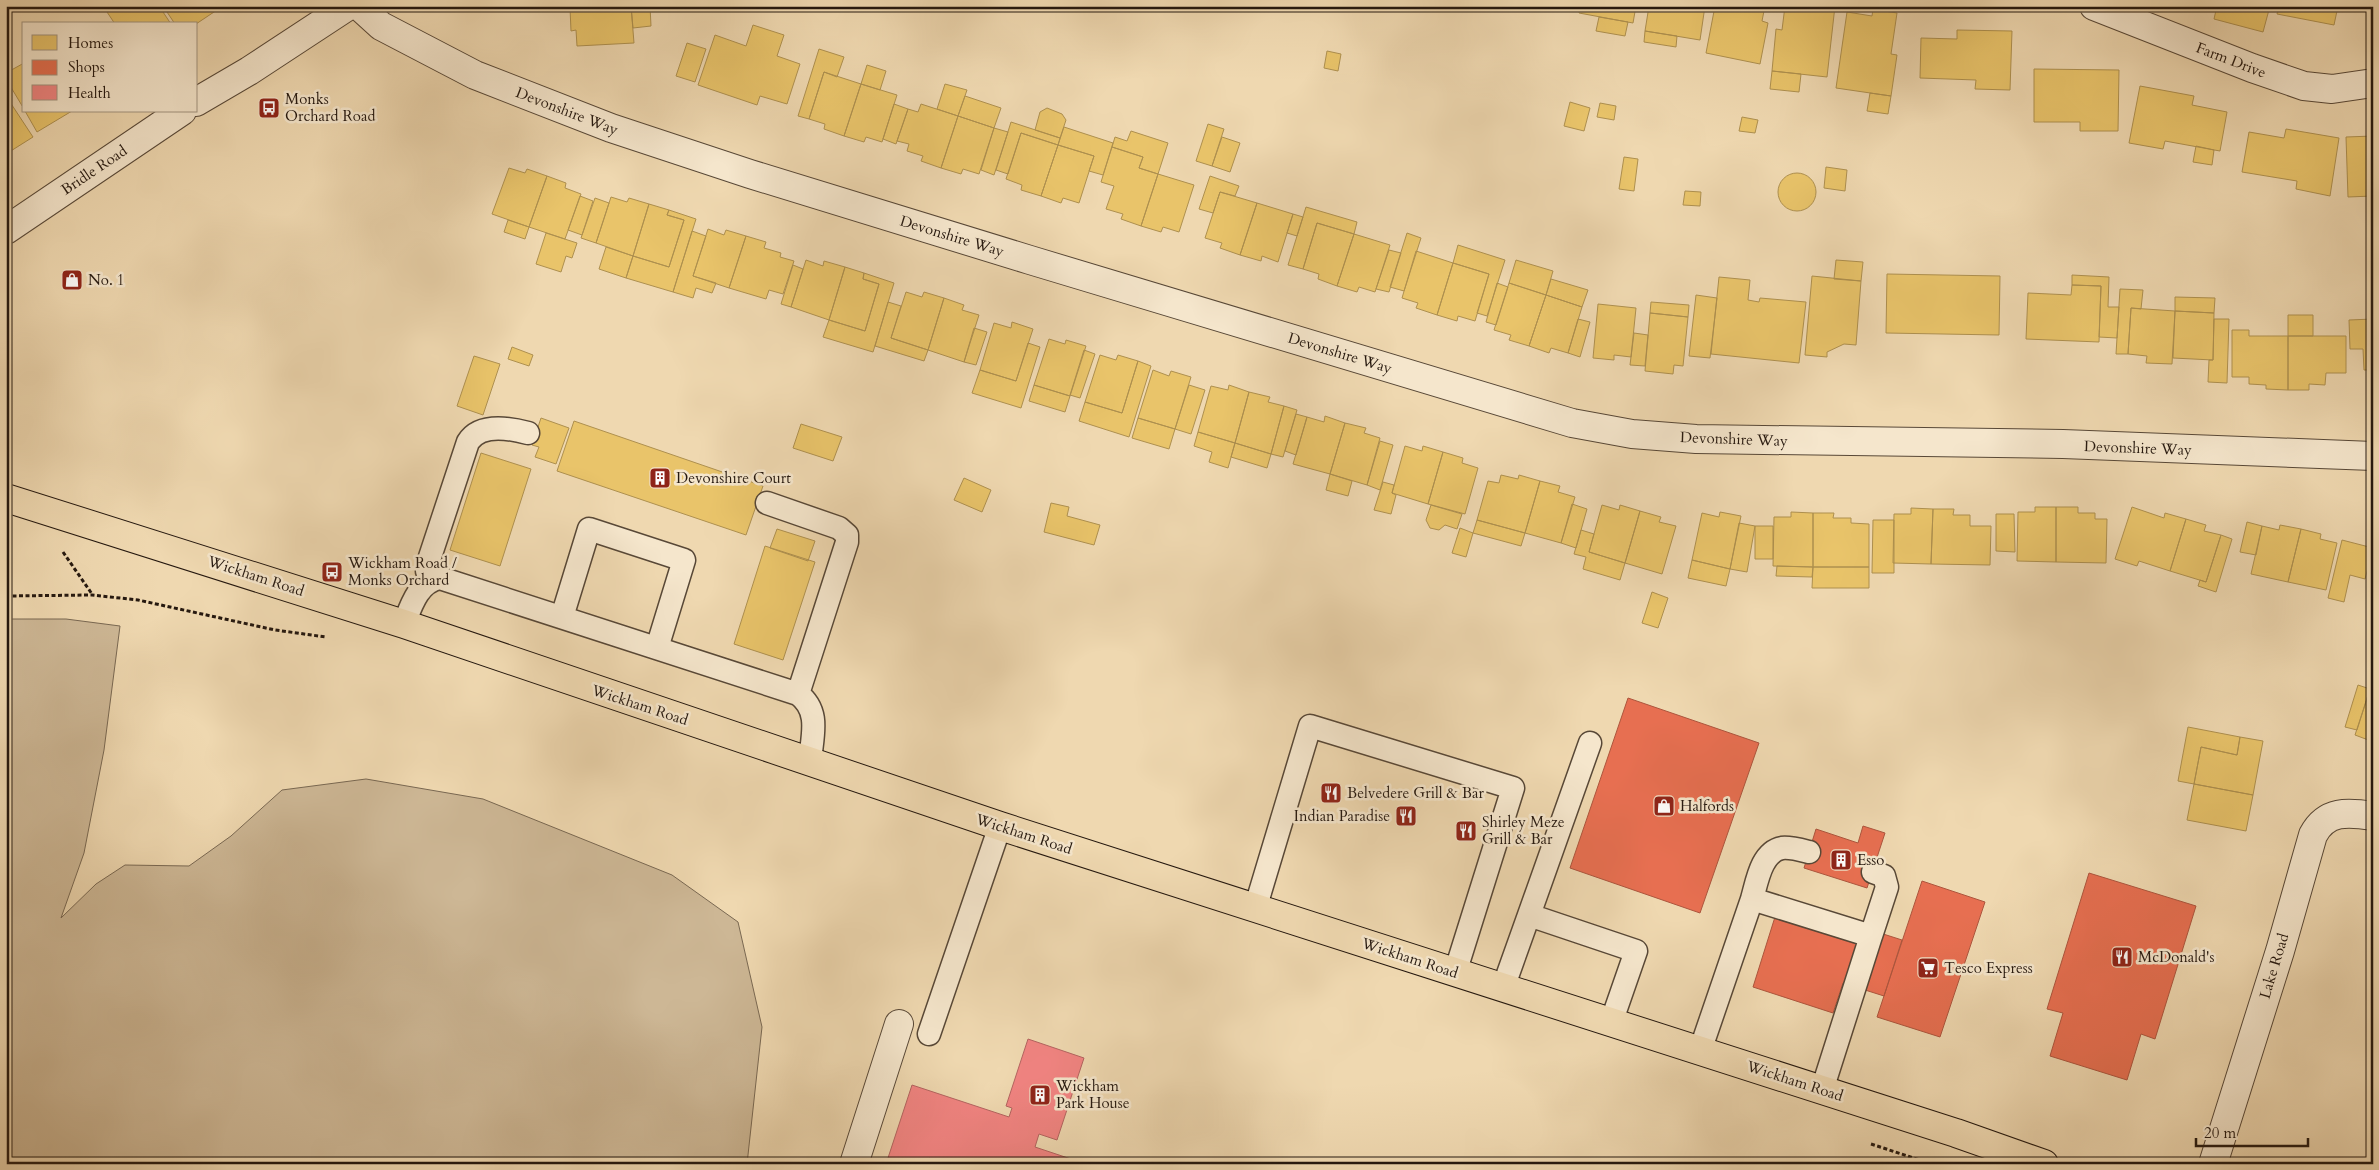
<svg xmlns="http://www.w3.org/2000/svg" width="2379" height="1170" viewBox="0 0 2379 1170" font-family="Cardo,serif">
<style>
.green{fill:#cdb795;stroke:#796852}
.homes{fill:#e9c46a;stroke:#ae904f}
.shops{fill:#e76f51;stroke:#ad553d}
.health{fill:#f28482;stroke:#b46460}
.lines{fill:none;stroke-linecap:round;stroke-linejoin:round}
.lane-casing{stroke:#584837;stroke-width:25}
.street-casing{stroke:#584837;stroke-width:30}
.highway-casing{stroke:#25180f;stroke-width:30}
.path{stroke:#25180f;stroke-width:3;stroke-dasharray:4 2.5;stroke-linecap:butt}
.lane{stroke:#f5e6cc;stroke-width:22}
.street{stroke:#f5e6cc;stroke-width:28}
.highway{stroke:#efd8b0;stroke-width:28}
.labels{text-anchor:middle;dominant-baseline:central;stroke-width:5;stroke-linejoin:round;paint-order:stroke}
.street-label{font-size:15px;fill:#25180f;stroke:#f5e6cc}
.poi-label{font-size:15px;fill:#25180f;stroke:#f5e6cc;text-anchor:start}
</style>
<rect width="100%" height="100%" fill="#efd8b0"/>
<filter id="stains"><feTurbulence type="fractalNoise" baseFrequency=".004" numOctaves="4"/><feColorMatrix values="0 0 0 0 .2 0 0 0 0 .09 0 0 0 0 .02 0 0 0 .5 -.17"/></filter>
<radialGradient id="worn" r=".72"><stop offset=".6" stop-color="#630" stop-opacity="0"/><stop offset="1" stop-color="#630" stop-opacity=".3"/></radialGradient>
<path class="green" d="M6,619h60l54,7 -16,124 -20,103 -23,65 35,-34 29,-19 64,1 42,-30 51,-46 84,-11 117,20 189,76 66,47 24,105 -15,137h-741z"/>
<path class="homes" d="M116,6h43l12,18h-56l-8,-12z
M163,6h56l1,2 -24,16h-21z
M598,6h33l3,37 -57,3 -1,-16 -5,1 -1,-23z
M631,6h19l1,20 -18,2z
M1580,6h56l-3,17 -54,-10z
M1649,6h56l-5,34 -55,-9z
M1715,6h50l-3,15 6,2 -8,41 -54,-11z
M1785,6h50l-8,71 -55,-6 4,-42 6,1z
M2217,6h53l-7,26 -49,-13z
M2279,6h59l-4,19 -57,-11z
M1873,9l24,4 -6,41 6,1 -6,41 -55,-8 11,-76 25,4z
M1599,17l29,5 -3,14 -29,-5z
M753,25l31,10 -7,21 23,8 -13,40 -27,-8 -3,9 -59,-20 17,-50 31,11z
M1957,30l55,1 -2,59 -35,-1 1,-9 -56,-2 1,-40 36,1z
M1645,31l32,5 -1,11 -32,-5z
M687,43l19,6 -11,33 -19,-6z
M819,49l25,8 -7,20 -13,-5 -15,47 -11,-3z
M1327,51l14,3 -3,17 -14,-3z
M24,63v46l-18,-30v-6z
M867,65l19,6 -6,19 -19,-6z
M2034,69l85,1 -1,61h-38v-9h-46z
M1772,71l29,3 -2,18 -29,-3z
M824,72l37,12 -17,52 -20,-7 1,-5 -16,-5z
M861,84l36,11 -15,47 -16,-5 -2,5 -20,-6z
M945,84l22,6 -9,26 -21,-7z
M2140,86l54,10 -2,9 35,7 -7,39 -55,-10 -2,8 -34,-6z
M1870,93l21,3 -3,18 -21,-3z
M6,96l27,41 -27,17z
M965,96l36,12 -7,20 -36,-12z
M1570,102l20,6 -6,23 -20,-5z
M1600,103l16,3 -2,14 -17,-3z
M894,104l14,5 -12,35 -13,-5z
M921,104l37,12 -17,52 -20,-7 2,-5 -16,-5 2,-7 -12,-3 11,-32 10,3z
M1047,108l15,6 4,6 -6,18 -25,-8 5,-18z
M25,111h47l-35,21z
M958,116l36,12 -15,46 -16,-5 -2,5 -20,-6z
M1742,117l16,3 -3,13 -16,-2z
M1011,122l49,16 -2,7 -37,-12 -13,41 -12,-4z
M1208,124l16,5 -12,37 -16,-5z
M1064,127l49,16 -10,32 -14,-4 5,-15 -36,-11z
M994,128l14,4 -14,43 -13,-5z
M2286,129l53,9 -9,58 -34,-7 1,-8 -55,-9 7,-40 35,6z
M1131,131l37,12 -10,31 -19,-6 4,-11 -31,-10 3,-10 12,4z
M1021,133l37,12 -17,51 -20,-6 1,-5 -16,-6z
M2373,136v60l-25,1 -2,-60z
M1222,137l18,6 -10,29 -18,-6z
M1058,145l36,11 -15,47 -16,-5 -2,5 -20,-7z
M2196,146l18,4 -2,15 -19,-3z
M1112,147l31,10 -4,11 19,6 -17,52 -20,-7 2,-5 -17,-5 8,-23 -13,-4z
M1624,157l14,2 -4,32 -15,-2z
M1826,167l21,3 -2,21 -21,-3z
M509,168l16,5 2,-4 20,7 -18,51 -37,-13z
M1778 192a19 19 0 1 1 38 0a19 19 0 1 1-38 0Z
M1158,174l36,11 -15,47 -16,-5 -2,5 -20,-6z
M547,176l19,7 -1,5 16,6 -16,45 -36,-12z
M1210,176l29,10 -4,10 -15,-4 -7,21 -14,-4z
M1685,191l16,1 -1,14 -17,-1z
M1220,192l37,11 -17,52 -20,-7 2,-5 -17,-5z
M580,196l13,5 -11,34 -14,-5z
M611,197l16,5 2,-4 20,6 -16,52 -37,-13z
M595,198l14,5 -13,40 -15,-5z
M1257,203l36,11 -15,48 -16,-6 -1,5 -21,-6z
M649,204l20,6 -2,5 17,5 -15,47 -36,-11z
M1306,207l51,15 -3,12 -37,-11 -14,46 -15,-4z
M669,210l27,9 -23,73 -47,-14 7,-22 36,11 15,-47 -17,-5z
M1293,214l10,3 -6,19 -10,-3z
M508,220l21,7 -4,12 -21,-7z
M1317,223l37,11 -17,52 -19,-7 1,-5 -16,-5z
M708,229l16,6 2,-5 20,6 -17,52 -36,-12z
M692,231l14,5 -13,40 23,7 -4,10 -16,-5 -3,10 -20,-6z
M546,233l31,10 -5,15 -6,-2 -5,16 -25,-8z
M1407,233l14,5 -17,53 -14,-4z
M1354,234l36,11 -15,47 -16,-5 -2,5 -20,-6z
M746,236l20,6 -2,6 17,5 -1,4 14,4 -11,33 -14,-4 -3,9 -37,-11z
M1458,245l47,15 -18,56 -10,-3 12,-39 -36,-11z
M606,247l27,9 -7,22 -27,-9z
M1389,250l12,3 -12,39 -13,-3z
M1416,251l37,12 -16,52 -21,-7 2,-5 -16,-5z
M806,260l17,6 1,-5 21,6 -16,53 -38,-13z
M1516,260l37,11 -7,24 -37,-12z
M1836,260l27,2 -2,19 -27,-2z
M1453,263l36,11 -14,47 -17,-5 -1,5 -20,-6z
M793,265l10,4 -12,38 -10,-3z
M845,267l19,6 -1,6 16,5 -14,47 -36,-11z
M864,273l30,10 -21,69 -50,-15 6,-17 36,11 14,-47 -16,-5z
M1887,274l113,2 -1,59 -113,-2z
M2072,275l37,2 -1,30h11l-2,31 -18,-1 2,-51 -29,-1z
M1812,276l49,5 -5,64 -12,-1 -17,8v5l-22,-2z
M1719,277l31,3 -2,20 11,2 1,-4 46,4 -7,61 -88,-9z
M1551,279l37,11 -6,17 -36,-12z
M1497,283l11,4 -12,38 -10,-3z
M1509,283l37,12 -17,51 -20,-6 2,-5 -17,-5z
M2072,285l29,1 -2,56 -73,-3 2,-46 43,2z
M2120,289l23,1 -2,19 -10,-1 -3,46h-12z
M906,292l16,5 2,-5 20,6 -16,52 -37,-12z
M1546,295l36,12 -14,46 -17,-5 -2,5 -20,-7z
M1696,295l21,3 -7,60 -21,-2z
M2175,297l40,1 -1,15 -39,-2z
M944,298l20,7 -2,5 17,5 -15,47 -36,-12z
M888,302l13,4 -10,32 37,12 -4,11 -49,-15z
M1651,302l38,3 -1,12 -38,-4z
M1598,304l38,4 -5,49 -17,-2v5l-21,-2z
M2131,308l44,3 -3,53 -26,-1 1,-7 -19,-2z
M2175,311l39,2 -1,47 -40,-2z
M1650,313l38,4 -5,49 -9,-1 -1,9 -28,-3z
M2288,315h25v21h-25z
M1578,319l12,3 -10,35 -12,-4z
M2214,319h15l-2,64 -19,-1 1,-22h4z
M2373,319v51h-9l-1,-21h-13l-1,-29z
M1012,322l21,7 -17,52 -36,-11 14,-47 17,5z
M974,328l13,4 -11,33 -12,-3z
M2232,330h17v6h39v54l-22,-1v-4l-17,-1v-7h-17z
M1634,333l14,2 -3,31 -15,-1z
M2288,336h58v37h-20l-1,12 -16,-1v6h-21z
M1049,339l16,5 1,-4 20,6 -16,50 -36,-11z
M1028,343l12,4 -19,61 -49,-15 8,-23 36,11z
M512,347l21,8 -4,11 -21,-7z
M1084,350l11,4 -15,44 -10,-3z
M1100,355l16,5 2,-5 20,6 -16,52 -37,-11z
M474,356l26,8 -17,51 -26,-9z
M1138,361l13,5 -22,71 -50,-16 6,-19 37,11z
M1153,370l16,6 2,-5 20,6 -16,52 -37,-11z
M1034,385l36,11 -5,16 -36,-11z
M1189,385l16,5 -14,44 -16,-5z
M1229,385l20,7 -14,51 -37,-11 13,-46 17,4z
M1249,392l21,5 -2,5 16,4 -13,48 -36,-11z
M1284,406l13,4 -14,47 -12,-3z
M1296,414l11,3 -11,38 -11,-4z
M1325,416l20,7 -15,51 -37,-10 14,-47 17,5z
M541,418l28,10 -13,36 -21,-7 4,-10 -7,-2z
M1138,418l37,11 -6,20 -37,-11z
M574,421l189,65 -17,49 -189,-64z
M1345,423l21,5 -2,5 16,5 -13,47 -37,-11z
M801,424l41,13 -9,24 -40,-13z
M1198,432l37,11 -7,25 -19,-6 3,-10 -18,-6z
M1380,441l13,4 -13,45 -13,-5z
M1235,443l36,11 -4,14 -36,-11z
M1405,446l17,5 1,-5 20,6 -15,52 -36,-11z
M1443,452l20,6 -1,5 16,5 -13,46 -37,-10z
M481,453l50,16 -31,97 -50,-16z
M1330,474l22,7 -4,15 -22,-6z
M1501,475l17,4 1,-4 21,6 -15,52 -48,-13 11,-39 11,2z
M964,478l27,12 -9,22 -28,-12z
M1540,481l20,5 -2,6 17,5 -14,46 -36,-10z
M1383,482l11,3 -2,8 4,2 -5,19 -17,-4z
M1051,503l18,4 -2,9 33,9 -6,20 -50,-13z
M1572,504l15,5 -11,39 -15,-5z
M1431,505l31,9 -5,15 -12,-4 -6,5 -9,-2 -4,-8z
M1602,505l17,5 1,-5 20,6 -15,52 -36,-11z
M2035,507h21v55l-39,-1 1,-49h17z
M2056,507h22v6h17v6h12l-1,44 -50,-1z
M2132,507l32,11 1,-5 21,6 -16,52 -31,-10 -2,5 -22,-7z
M1911,508l22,1 -2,55 -38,-1 1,-49h17z
M1933,509h21l-1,6h17v11h21l-1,39 -59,-1z
M1640,511l21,6 -2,5 17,4 -14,48 -37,-11z
M1720,512l21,4 -11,53 -38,-9 10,-47 17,4z
M1791,512l22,1v54l-40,-1 1,-49h17z
M1813,513h21l-1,5h18v5l18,1v43h-56z
M1996,514h18l1,38 -19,-1z
M2186,519l20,6 -2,6 17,4 -15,47 -36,-11z
M1477,520l48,13 -4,13 -48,-13z
M1873,520h21v53h-22z
M2247,522l15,4 -6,29 -16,-3z
M1739,523l16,3 -8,46 -17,-3z
M2280,525l21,4 -13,53 -37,-8 11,-48 17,4z
M1755,526h18v33h-18z
M1460,528l13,5 -7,24 -14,-4z
M777,529l38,12 -7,20 -38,-13z
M2301,529l20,5 -1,5 17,4 -11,47 -38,-8z
M1581,530l13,4 -5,18 36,11 -5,17 -37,-11 3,-12 -12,-3z
M2221,535l11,4 -16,53 -18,-6 2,-6 6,2z
M2342,540l31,8 -8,31 -15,-4 -6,27 -16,-4z
M765,546l50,16 -32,98 -49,-16z
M1692,560l38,9 -4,17 -38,-8z
M1777,566l36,1 -1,10 -36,-1z
M1813,567h56v21h-57z
M1652,592l16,6 -10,30 -16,-5z
M2358,685l12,4 -13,41 -12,-3z
M2370,689l3,1v57l-4,-1 2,-5 -16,-6z
M2188,727l52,10 -3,18 -36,-8 -7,37 -16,-3z
M2240,737l23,4 -10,54 -59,-11 7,-37 36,8z
M2194,784l59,11 -7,36 -59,-11z"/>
<path class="shops" d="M1628,698l131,45 -59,170 -130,-45z
M1863,826l22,7 -18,55 -63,-20 12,-39 42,14z
M2089,873l107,33 -41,133 -14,-5 -14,46 -77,-24 13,-43 -16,-4z
M1922,881l63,21 -45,135 -63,-20z
M1780,901l122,39 -18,56 -41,-13 -10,30 -80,-26z"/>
<path class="health" d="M1028,1039l56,19 -27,82 -18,-6 -4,13 51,17h-140l-17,-6 -1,6 -17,-4 -1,4h-24l26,-79 97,32 3,-9 -6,-2z"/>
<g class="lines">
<g class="lane-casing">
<path id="lane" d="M767,503l72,25 8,7v7l-49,152
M431,580l-4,-9 1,-8 40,-121c12,-19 41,-14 60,-9
M562,617l27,-88 95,31 -27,88
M404,624c7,-18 14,-42 36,-46l358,116c23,17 14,42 12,67
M1752,899c5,-17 9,-47 30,-51 8,-1 19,2 27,4
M1255,909l55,-183 203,62 -58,185
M1529,915l61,-172
M1871,936l16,-49 -3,-11 -11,-4
M1503,988l26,-73 107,36 -25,72
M929,1034l71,-208
M1700,1051l52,-152 119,37 -49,154"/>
</g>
<g class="street-casing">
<path id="street" d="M359,6l22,20 94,49 136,53 139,46 280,86 542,163 60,11 64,5 367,5 310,12
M2094,6l158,62 52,18 28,3 41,-6
M196,102l53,-31 99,-65
M6,230l176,-119
M854,1164l45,-140
M2213,1164l67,-213 33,-116c13,-25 35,-23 60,-19"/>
</g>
<g class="highway-casing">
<path id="highway" d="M6,498l398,126 596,202 956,307 88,31"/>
</g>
<path class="path" d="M63,552l29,42
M6,596l86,-1 46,5 137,30 51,7
M1871,1144l61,20"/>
<use href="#lane" class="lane"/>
<use href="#street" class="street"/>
<use href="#highway" class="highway"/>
</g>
<defs>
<g id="bus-square" transform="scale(1.125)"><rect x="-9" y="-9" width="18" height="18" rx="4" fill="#8f2418" stroke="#f5e6cc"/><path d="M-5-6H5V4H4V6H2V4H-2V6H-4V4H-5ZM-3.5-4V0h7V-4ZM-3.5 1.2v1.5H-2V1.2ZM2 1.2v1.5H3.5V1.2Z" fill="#fff"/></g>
<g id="shop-square" transform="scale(1.125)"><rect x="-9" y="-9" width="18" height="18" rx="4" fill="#8f2418" stroke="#f5e6cc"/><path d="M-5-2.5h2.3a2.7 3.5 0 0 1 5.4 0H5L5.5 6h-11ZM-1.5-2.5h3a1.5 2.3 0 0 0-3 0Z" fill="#fff"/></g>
<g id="building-square" transform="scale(1.125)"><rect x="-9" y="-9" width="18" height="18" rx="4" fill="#8f2418" stroke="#f5e6cc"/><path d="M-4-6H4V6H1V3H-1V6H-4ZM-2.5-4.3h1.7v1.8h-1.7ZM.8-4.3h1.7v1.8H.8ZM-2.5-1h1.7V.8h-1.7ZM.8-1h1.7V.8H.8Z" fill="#fff"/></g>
<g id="restaurant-square" transform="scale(1.125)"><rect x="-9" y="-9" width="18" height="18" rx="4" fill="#8f2418" stroke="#f5e6cc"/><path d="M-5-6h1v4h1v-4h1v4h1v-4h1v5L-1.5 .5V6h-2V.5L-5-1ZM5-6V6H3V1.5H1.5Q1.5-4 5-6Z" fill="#fff"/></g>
<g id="supermarket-square" transform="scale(1.125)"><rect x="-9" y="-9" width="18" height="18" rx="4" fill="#8f2418" stroke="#f5e6cc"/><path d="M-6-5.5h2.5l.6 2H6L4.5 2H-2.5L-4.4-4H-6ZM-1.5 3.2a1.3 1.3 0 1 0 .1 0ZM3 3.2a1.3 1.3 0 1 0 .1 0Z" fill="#fff"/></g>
</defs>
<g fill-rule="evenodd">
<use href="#bus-square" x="269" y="108"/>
<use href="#shop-square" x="72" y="280"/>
<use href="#building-square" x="660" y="478"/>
<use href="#bus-square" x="332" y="572"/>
<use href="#restaurant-square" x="1331" y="793"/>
<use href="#shop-square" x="1664" y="806"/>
<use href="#restaurant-square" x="1406" y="816"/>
<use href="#restaurant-square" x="1466" y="831"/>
<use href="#building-square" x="1841" y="860"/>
<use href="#restaurant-square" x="2122" y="957"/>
<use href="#supermarket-square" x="1928" y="968"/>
<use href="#building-square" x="1040" y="1095"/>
</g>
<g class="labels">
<g class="street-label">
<text transform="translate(2231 60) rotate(21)">Farm Drive</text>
<text transform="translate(567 111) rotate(21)">Devonshire Way</text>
<text transform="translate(94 170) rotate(-34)">Bridle Road</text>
<text transform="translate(952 236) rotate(17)">Devonshire Way</text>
<text transform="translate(1340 353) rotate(17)">Devonshire Way</text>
<text transform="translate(1734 439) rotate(2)">Devonshire Way</text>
<text transform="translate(2138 448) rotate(2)">Devonshire Way</text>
<text transform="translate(256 576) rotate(18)">Wickham Road</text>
<text transform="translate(640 705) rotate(18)">Wickham Road</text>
<text transform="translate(1024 834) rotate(18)">Wickham Road</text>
<text transform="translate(1410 958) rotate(18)">Wickham Road</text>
<text transform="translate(2274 966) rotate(-73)">Lake Road</text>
<text transform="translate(1795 1081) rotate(18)">Wickham Road</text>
</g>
<g class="poi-label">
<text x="285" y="99">Monks<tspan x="285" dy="17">Orchard Road</tspan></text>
<text x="88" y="280">No. 1</text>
<text x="676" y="478">Devonshire Court</text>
<text x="348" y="563">Wickham Road /<tspan x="348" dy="17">Monks Orchard</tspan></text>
<text x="1347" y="793">Belvedere Grill &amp; Bar</text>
<text x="1680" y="806">Halfords</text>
<text x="1390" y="816" text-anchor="end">Indian Paradise</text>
<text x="1482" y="822">Shirley Meze<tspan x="1482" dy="17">Grill &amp; Bar</tspan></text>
<text x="1857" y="860">Esso</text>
<text x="2138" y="957">McDonald's</text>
<text x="1944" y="968">Tesco Express</text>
<text x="1056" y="1086">Wickham<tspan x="1056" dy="17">Park House</tspan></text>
</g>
</g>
<rect width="2379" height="1170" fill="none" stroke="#efd8b0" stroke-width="25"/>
<rect x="8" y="8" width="2364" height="1155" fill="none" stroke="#25180f" stroke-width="2.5"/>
<rect x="12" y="12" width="2354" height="1145" fill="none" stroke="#25180f"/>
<rect x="22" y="22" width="175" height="90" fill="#f5e6cc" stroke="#a29480"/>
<rect x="32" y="35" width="25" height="15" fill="#e9c46a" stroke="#a29480"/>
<text x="68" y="48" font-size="15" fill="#25180f">Homes</text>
<rect x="32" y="60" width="25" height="15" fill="#e76f51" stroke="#a29480"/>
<text x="68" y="72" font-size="15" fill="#25180f">Shops</text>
<rect x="32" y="85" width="25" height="15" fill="#f28482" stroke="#a29480"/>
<text x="68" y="98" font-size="15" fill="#25180f">Health</text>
<path d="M2196 1138v8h112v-8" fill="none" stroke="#25180f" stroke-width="2.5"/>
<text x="2204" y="1138" font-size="15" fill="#25180f" stroke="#f5e6cc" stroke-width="4" paint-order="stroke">20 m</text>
<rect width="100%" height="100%" filter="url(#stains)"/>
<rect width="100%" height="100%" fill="url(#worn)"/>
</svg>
